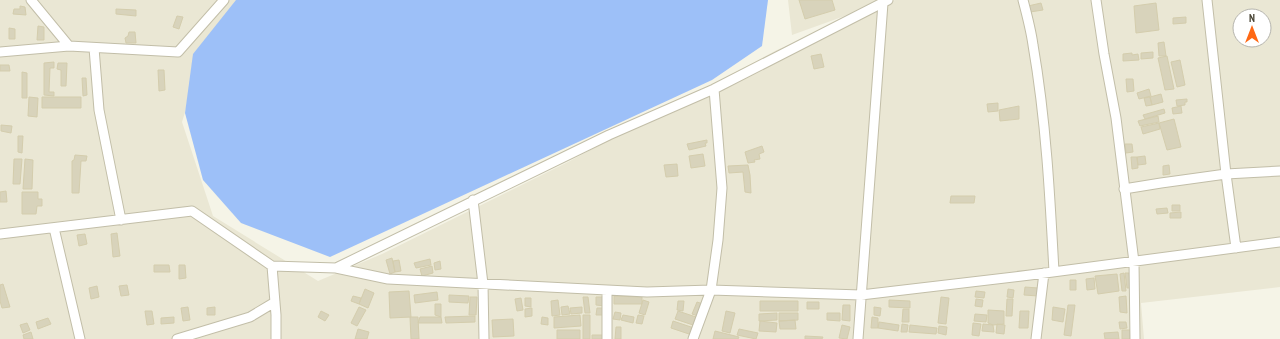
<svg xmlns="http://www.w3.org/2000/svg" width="1280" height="339" viewBox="0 0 1280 339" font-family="'PT Sans Narrow',sans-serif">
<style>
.residential{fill:#eae7d4;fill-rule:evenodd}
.water{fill:#9dc0f8}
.building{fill:#d8d3bb;stroke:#d4cdad}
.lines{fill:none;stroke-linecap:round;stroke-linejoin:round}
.street-casing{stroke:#c2bea8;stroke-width:11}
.street{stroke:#fff;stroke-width:9}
</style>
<rect width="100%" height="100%" fill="#f5f4e7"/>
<path class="residential" d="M0,0h245l-38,41 -25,81 31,94 105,65 64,-27 186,-92 209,-112 118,-50h385v287l-139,16 3,36h-1144zM1240,16h24v24h-24z
M788,0h101l-97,35z"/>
<path class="water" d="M236,0h532l-6,46 -50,34 -382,177 -89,-34 -38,-43 -18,-67 8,-59z"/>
<path class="building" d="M799,0h33l3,10 -30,9z
M1041,3l2,7 -13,2 -2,-6z
M1156,3l3,27 -23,3 -2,-27z
M20,6l5,1 1,8 -13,-1 1,-5h6z
M116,9l20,1v6l-20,-2z
M177,16l6,1 -4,12 -6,-2z
M1186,17v6l-13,1v-6z
M38,26l6,1v13h-7z
M9,28l6,1v10h-6z
M129,32h6l1,11h-10l-1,-5 3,-2z
M1164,42l2,14h-7l-1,-13z
M1153,52v6l-12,1v-6z
M1132,53v2l6,-1 1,6 -16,1v-7z
M821,54l3,13 -10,2 -3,-13z
M1167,56l7,33 -9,1 -7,-32z
M1180,60l5,25 -8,2 -6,-25z
M54,62v6h-4l-1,24h5v4l-10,-1v-32z
M58,63h9l-1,23h-5v-16l-4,-1z
M0,65h9l1,6h-10z
M158,70h6l1,20 -6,1z
M22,72l5,1v25h-5z
M82,78h4l1,17 -4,1z
M1126,79h7l1,12 -7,1z
M1149,89l2,7 -12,3 -2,-6z
M1161,94l2,8 -11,3 -2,-8z
M29,97l9,1 -1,19 -9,-1z
M42,97h39v11h-39z
M1150,97l2,8 -6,1 -2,-8z
M1187,99v3h-2v3l-8,1 -1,-6z
M998,103v8l-10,1 -1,-8z
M1019,106v13l-19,2 -1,-11z
M1181,106l1,7 -9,1 -1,-6z
M1164,109l1,4 -20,6 -2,-4z
M1158,116l1,6 -19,4 -2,-5z
M1174,119l7,28 -14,3 -8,-27z
M1159,123l1,6 -17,5 -2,-7z
M1,125l11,1 -1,7 -10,-2z
M18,136h5l-1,17 -4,-1z
M707,140v3h-2l1,3 -17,4 -2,-6z
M1125,144h7l1,8 -7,1z
M762,146l2,6 -5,2 1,5 -6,1 1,2 -7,1 -3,-11z
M703,154l2,12 -14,2 -2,-12z
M75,155l12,1 -1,5h-5l-2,32h-7v-32l2,-1z
M1145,156l1,8 -8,1 -1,-8z
M1131,157h6l1,11 -6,1z
M14,159h8l-2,25h-7z
M25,159l8,1 -1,29h-9z
M677,164l1,12 -12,1 -2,-12z
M748,165l2,10 1,18 -6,-1 -2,-20 -14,1 -1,-7z
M1169,165l1,9 -7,1v-9z
M6,191l1,11h-7v-10z
M22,192h16v7h4v7h-5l-1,8h-14z
M951,196h24l-1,7h-24z
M1172,205h8v6h-8z
M1167,208l1,5 -11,1 -1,-5z
M1181,212v6h-11v-5z
M117,233l3,23 -7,1 -2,-23z
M85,234l2,10 -8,2 -2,-11z
M392,258l3,14 -5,2 -4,-14z
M430,259l1,6 -15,3 -2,-5z
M399,260l2,11 -6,1 -2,-11z
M440,261l1,8 -6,1 -1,-7z
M154,265h15l1,7h-16z
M179,265h6l1,13 -7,1z
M432,266l1,7 -11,3 -2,-7z
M1124,273l2,18h-4l-2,-17z
M1125,273h4l2,15h-4z
M1117,274l2,17 -21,3 -3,-18z
M1094,278l1,11 -8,1 -1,-11z
M1070,280h6v10h-6z
M3,284l7,23 -8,1 -2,-7v-16z
M127,285l2,10 -8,1 -2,-10z
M97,286l2,11 -8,2 -2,-11z
M1025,287l13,1v8l-14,-1z
M365,289l9,4 -6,15 -9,-4z
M1008,289l6,1 -1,8 -6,-1z
M409,291l2,26 -21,1 -1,-26z
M976,291l9,1 -1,6 -9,-1z
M437,292l1,8 -23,3 -1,-8z
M449,295l20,1 -1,7 -19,-1z
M353,296l8,2 -2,6 -8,-3z
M614,296l28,1v7h-28z
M1126,296l1,17 -7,-1 -1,-15z
M470,297h7l-1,18h-7z
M583,297h5l2,16h-5z
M596,297h9v9l-9,-1z
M941,297l8,1 -3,26 -8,-1z
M521,298l2,12 -6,1 -2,-12z
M525,298h6v9l-6,-1z
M976,299l7,1 -1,7 -7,-1z
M1007,299h6l-1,17h-6z
M558,300l2,15 -8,1 -1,-15z
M643,300l6,2 -4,13 -6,-2z
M889,300l21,1v7l-21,-1z
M678,301h6l-1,10 -6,-1z
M760,301h38v10h-38z
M697,302l6,2 -5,12 -6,-2z
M807,302h12v7h-12z
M435,304h6v13l-6,-2z
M843,305h7v16l-8,-1z
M1068,305h7l-4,31 -7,-1z
M568,306l2,8 -8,1 -1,-8z
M188,307l2,13 -7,1 -2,-13z
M215,307v8h-8v-7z
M359,307l7,3 -9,16 -6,-3z
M582,307v6l-11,1 -1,-6z
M874,307l7,1 -1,8 -6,-1z
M1053,307l12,2 -2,13 -11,-2z
M532,308v8l-7,1v-8z
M597,308h7v7h-8z
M903,309h6v13h-7z
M988,310l16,1v13l-11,1 -5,-2z
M145,311h7l2,13 -7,1z
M321,311l8,4 -4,6 -7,-4z
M678,311l18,6 -3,8 -18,-6z
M726,311l9,2 -5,20 -8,-2z
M1020,311h9l-1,17h-9z
M615,312l6,1 -1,7 -7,-1z
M777,313v7l-18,1v-7z
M779,313h19v7l-19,1z
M827,313h13v8l-13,-1z
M975,314l12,1 -1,7 -12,-1z
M580,315l1,11 -27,2v-11z
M583,315h7v24h-7z
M623,315l11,2 -1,6 -12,-3z
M638,315l6,1 -2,8 -6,-1z
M475,316v6l-29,1 -1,-6z
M174,317v6l-13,1v-6z
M410,317h8l1,22h-8z
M420,317h21l1,6h-24z
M542,317l6,1v7l-7,-1z
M872,317l6,1v10h-7z
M48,318l3,6 -13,5 -2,-7z
M513,319l1,17 -21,1 -1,-17z
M795,320l1,9h-16l-1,-8z
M673,321l21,7 -2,7 -21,-7z
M760,321l17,2 -1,9 -17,-1z
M879,322l20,3 -1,6 -20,-3z
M1119,322h7l1,6 -7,1z
M27,323l3,7 -7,3 -3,-8z
M973,323l8,1 -2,12 -7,-1z
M902,324l6,1 -1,7h-6z
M983,324l10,1 1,7 -12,-1z
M997,324l8,1 -1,9 -8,-1z
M842,325l8,2 -3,12 -8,-1z
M910,325l27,3 -1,6 -27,-2z
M939,326l8,1 -1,8 -8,-2z
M616,327h5v12h-6z
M358,329l11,3 -2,7h-12z
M739,329l19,4 -2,6 -19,-4z
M557,330h23v9h-23z
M1122,330h8v9h-8z
M715,331l24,6 -1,2h-25z
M31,332l2,7h-9l-1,-4z
M1118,332l1,7h-14l-1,-6z
M592,335h11v4h-11z
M805,336l18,1 -1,2h-17z"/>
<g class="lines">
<g class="street-casing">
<path id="street" d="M31,0l38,46
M1023,0c4,15 8,30 10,45 13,75 17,151 21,227
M1096,0l8,54 12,64 18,144 1,77
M1207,0l19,174 10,74
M94,48l5,62 22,110
M0,52l69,-6 109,6 46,-52
M1124,189l37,-6 65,-9 54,-3
M473,200l10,84 1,55
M54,228l26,111
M0,234l192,-23 80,55 64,2 52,11 259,13 64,-2 150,5 169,-20 250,-33
M272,266l4,49v24
M336,268l273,-133 105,-46 174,-89
M607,290v49
M177,339l73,-22 25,-15
M693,339l18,-49 7,-50 4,-52 -8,-99
M858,339l25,-336
M1036,339l8,-66"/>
</g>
<use href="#street" class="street"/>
</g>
<g transform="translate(1252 28)"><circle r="19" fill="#ffffff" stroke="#b6b5ae"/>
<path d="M0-3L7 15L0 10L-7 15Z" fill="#ff6814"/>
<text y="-6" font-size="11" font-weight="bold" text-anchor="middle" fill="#494535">N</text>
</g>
</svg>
